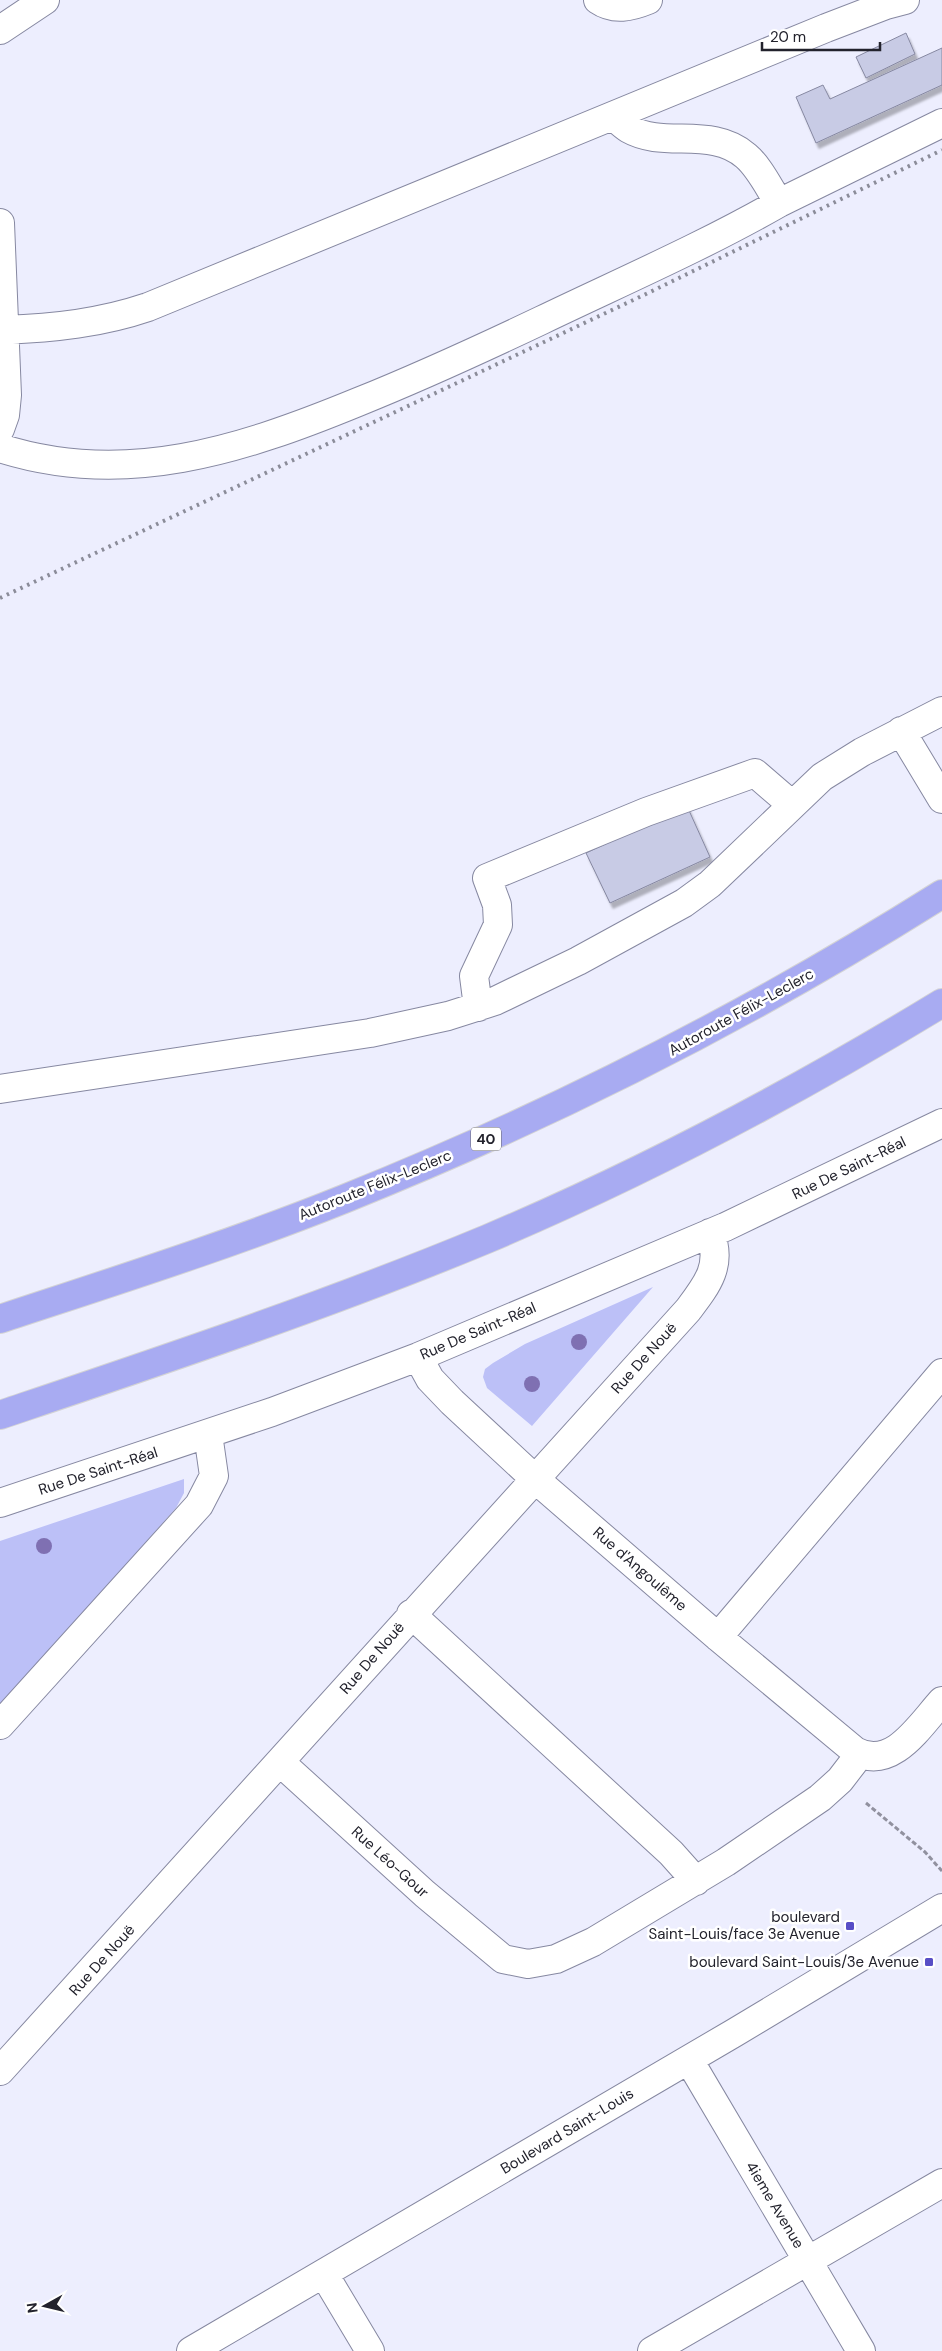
<svg xmlns="http://www.w3.org/2000/svg" width="942" height="2351" viewBox="0 0 942 2351" font-family="'DM Sans',sans-serif">
<style>
.green{fill:#bcc0f7}
.building{fill:#c8cbe5;stroke:#8688a1;filter:url(#shadow)}
.lines{fill:none;stroke-linecap:round;stroke-linejoin:round}
.minor-casing{stroke:#8688a1;stroke-width:30}
.highway-casing{stroke:#d3d3d5;stroke-width:30}
.path{stroke:#91919f;stroke-width:3;stroke-dasharray:5 2.5;stroke-linecap:butt}
.minor{stroke:#fff;stroke-width:28}
.highway{stroke:#a8abf2;stroke-width:28}
.rail{stroke:#8b8c99;stroke-width:4;stroke-dasharray:2.5 5;stroke-linecap:butt}
.tree{fill:#7f70b2}
.poi-dot{fill:#584ec6;stroke:#fff;stroke-width:2}
.labels{text-anchor:middle;dominant-baseline:central;stroke-width:5;stroke-linejoin:round;paint-order:stroke}
.shield{fill:#fff;stroke:#64646b;stroke-width:1}
.shield-label{font-size:14px;font-weight:bold;fill:#22222c}
.street-label{font-size:15px;fill:#22222c;stroke:#fff}
.poi-label{font-size:15px;fill:#22222c;stroke:#fff;text-anchor:end}
</style>
<defs>
<filter id="shadow"><feDropShadow dx="3" dy="5.5" stdDeviation="1" flood-color="#0004"/></filter>
</defs>
<rect width="100%" height="100%" fill="#edeefe"/>
<path class="green" d="M653,1287l-121,139 -45,-38 -4,-11 2,-8 8,-6 32,-19z
M184,1479v14l-8,15 -176,198v-165z"/>
<path class="building" d="M906,33l9,21 -49,24 -10,-21z
M942,48v37l-126,58 -20,-46 27,-12 7,14z
M687,806l23,51 -100,46 -24,-50z"/>
<g class="lines">
<g class="minor-casing">
<path id="minor" d="M598,0c16,11 33,7 50,0
M0,30l45,-30
M614,117c5,4 10,9 15,12 35,20 83,-3 117,27 14,12 23,32 33,47l163,-80
M0,223l7,172 -2,20 -5,14
M4,330c50,-2 97,-7 144,-23l678,-279 60,-23 19,-5
M0,448c125,40 241,2 358,-46 62,-25 123,-53 184,-82 79,-38 160,-73 237,-117
M901,731l41,68
M478,1007l-4,-31 24,-51 -1,-20 -10,-27 159,-66 109,-39 36,31
M0,1089l370,-56 78,-17 47,-15 83,-40 106,-58 26,-19 112,-107 40,-25 80,-41
M418,1357l12,22 22,23 83,77 183,158 137,114c37,21 65,-26 87,-50
M0,1503l272,-91 146,-55 307,-130 217,-104
M411,1614l260,239 25,28
M718,1637l224,-264
M0,1725l199,-220 15,-29 -6,-42
M280,1762l145,132 78,65 25,5 28,-5 37,-17 133,-80 94,-64 20,-18 20,-26
M689,2060l172,291
M0,2071l688,-761c19,-25 35,-45 22,-77
M324,2274l46,77
M191,2351l543,-318 208,-125
M652,2351l290,-168"/>
</g>
<g class="highway-casing">
<path id="highway" d="M0,1319c115,-38 232,-75 344,-120 209,-84 408,-185 598,-305
M0,1415c163,-55 328,-110 487,-176 158,-67 309,-147 455,-236"/>
</g>
<path class="path" d="M866,1803l59,49 17,19"/>
<use href="#minor" class="minor"/>
<use href="#highway" class="highway"/>
<path class="rail" d="M0,598l646,-304 296,-144"/>
</g>
<g class="tree">
<circle cx="579" cy="1342" r="8"/>
<circle cx="532" cy="1384" r="8"/>
<circle cx="44" cy="1546" r="8"/>
</g>
<g class="poi-dot">
<rect x="845" y="1921" width="10" height="10" rx="2.5"/>
<rect x="924" y="1957" width="10" height="10" rx="2.5"/>
</g>
<g class="labels">
<rect class="shield" x="471" y="1127.5" width="30" height="23" rx="4"/>
<g class="shield-label">
<text x="486" y="1139">40</text>
</g>
<g class="street-label">
<text transform="translate(741 1012) rotate(-29)">Autoroute Félix-Leclerc</text>
<text transform="translate(849 1168) rotate(-26)">Rue De Saint-Réal</text>
<text transform="translate(375 1185) rotate(-22)">Autoroute Félix-Leclerc</text>
<text transform="translate(478 1331) rotate(-23)">Rue De Saint-Réal</text>
<text transform="translate(644 1358) rotate(-48)">Rue De Nouë</text>
<text transform="translate(98 1471) rotate(-18)">Rue De Saint-Réal</text>
<text transform="translate(640 1569) rotate(41)">Rue d'Angoulême</text>
<text transform="translate(372 1658) rotate(-49)">Rue De Nouë</text>
<text transform="translate(390 1862) rotate(42)">Rue Léo-Gour</text>
<text transform="translate(102 1960) rotate(-48)">Rue De Nouë</text>
<text transform="translate(567 2131) rotate(-31)">Boulevard Saint-Louis</text>
<text transform="translate(775 2205) rotate(59)">4ieme Avenue</text>
</g>
<g class="poi-label">
<text x="840" y="1917">boulevard<tspan x="840" dy="17">Saint-Louis/face 3e Avenue</tspan></text>
<text x="919" y="1962">boulevard Saint-Louis/3e Avenue</text>
</g>
</g>
<g transform="translate(45 2306) rotate(262)" stroke="#ffffff" stroke-width="4" paint-order="stroke">
<path d="M0-4L9 19L0 12L-9 19Z" fill="#22222c"/>
<text y="-8" font-size="14" font-weight="bold" text-anchor="middle" fill="#22222c">N</text>
</g>
<path d="M762 42v8h118v-8" fill="none" stroke="#22222c" stroke-width="2.5"/>
<text x="770" y="42" font-size="15" fill="#22222c" stroke="#ffffff" stroke-width="4" paint-order="stroke">20 m</text>
</svg>
